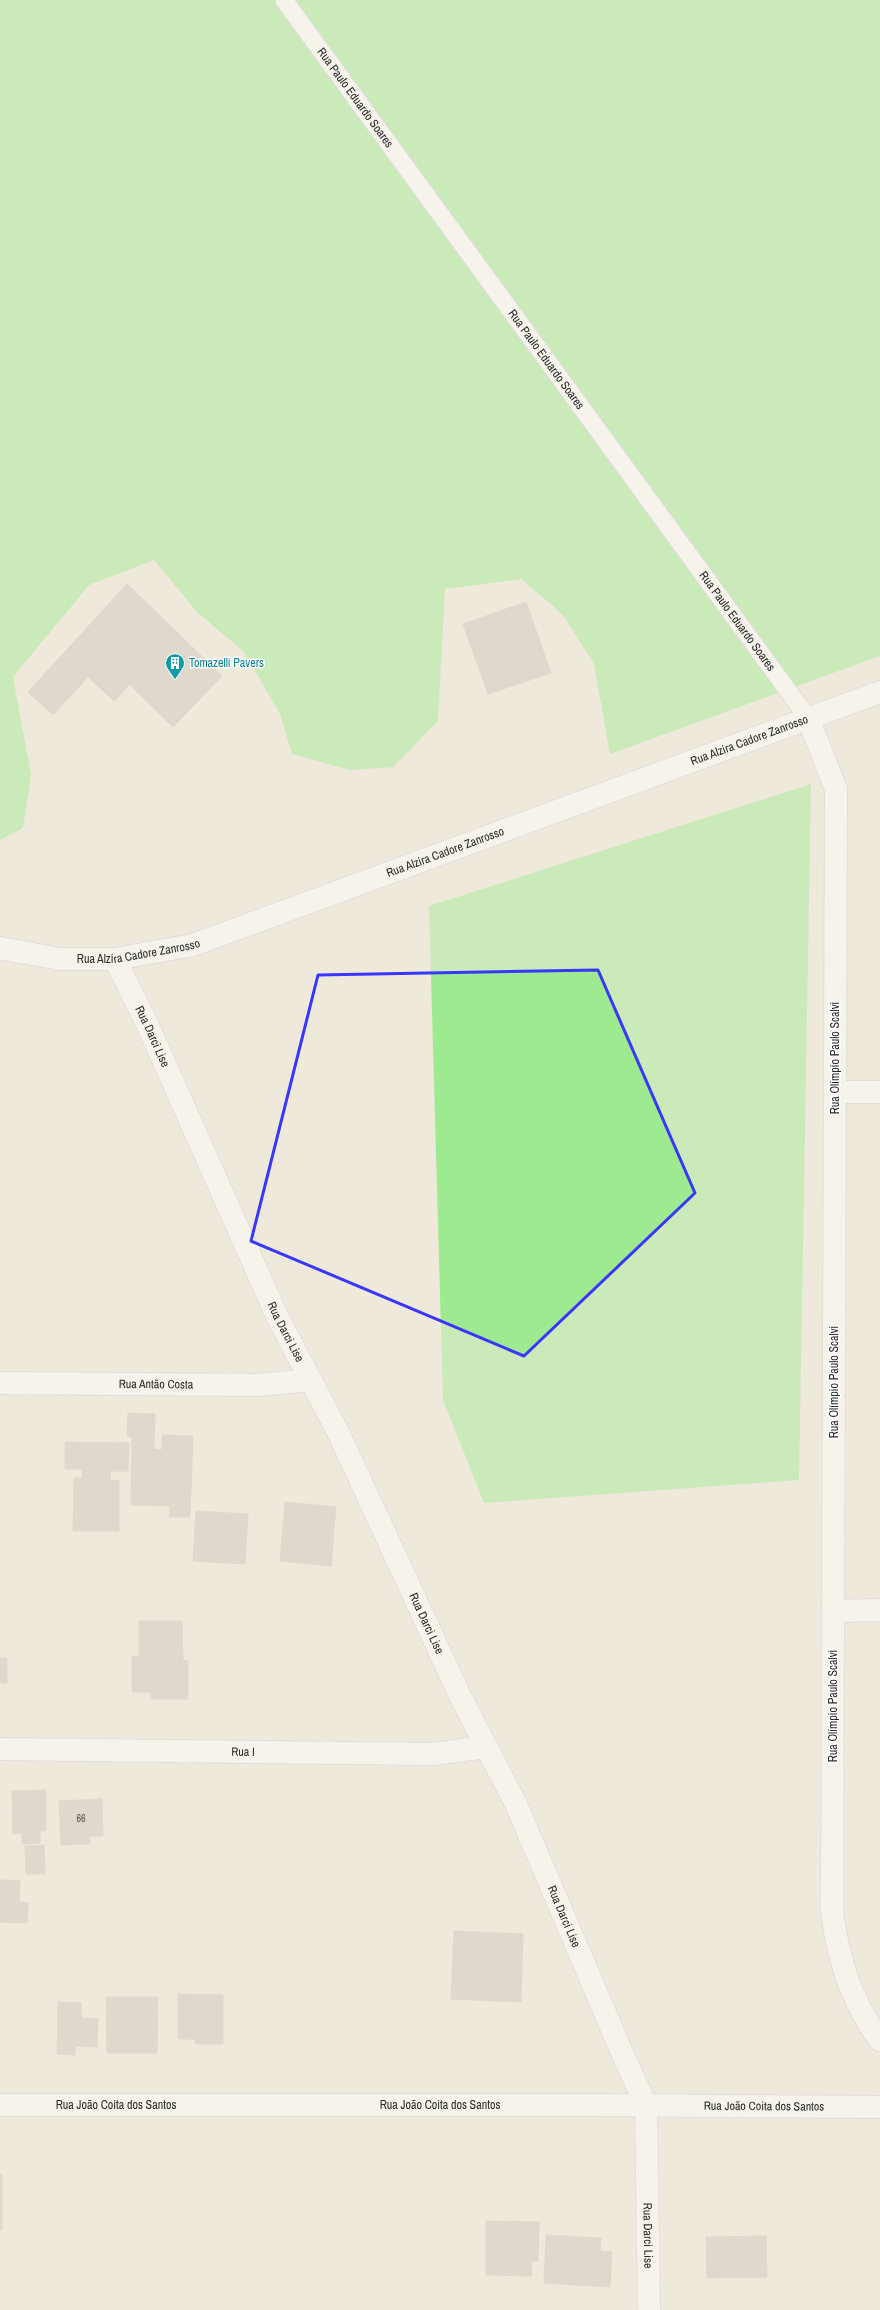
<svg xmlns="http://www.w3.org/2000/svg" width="880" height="2310" viewBox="0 0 880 2310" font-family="'Archivo Narrow',sans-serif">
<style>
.green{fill:#9eea91}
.building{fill:#c9c6ba;stroke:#c9c6b4}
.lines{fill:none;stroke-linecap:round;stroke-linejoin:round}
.service-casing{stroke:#cfcfe5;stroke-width:19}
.minor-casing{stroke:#cfcfe5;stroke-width:24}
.tertiary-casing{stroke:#cfcfe5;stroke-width:24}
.service{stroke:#fff;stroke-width:17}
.minor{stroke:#fff;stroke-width:22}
.tertiary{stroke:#fff;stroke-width:22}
.marked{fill:none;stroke:#3836ff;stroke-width:3;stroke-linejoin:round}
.labels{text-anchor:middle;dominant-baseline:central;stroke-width:3;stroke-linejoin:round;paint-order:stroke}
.number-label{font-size:10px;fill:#52514e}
.street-label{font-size:12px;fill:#2a2a2a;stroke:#fff}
.culture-label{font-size:12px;fill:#0d838f;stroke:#fff;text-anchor:start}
</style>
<rect width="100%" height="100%" fill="#eee9da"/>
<path class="green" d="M0,0h880v656l-270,98 -16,-90 -31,-49 -42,-36 -76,10 -7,132 -45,46 -43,3 -58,-16 -12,-40 -36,-62 -47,-40 -43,-52 -65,25 -76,92 18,98 -8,53 -23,12z
M811,784l-12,696 -315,23 -41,-103 -14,-494z"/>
<path class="building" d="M127,584l51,49 -64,68 -26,-24 -35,38 -25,-23z
M526,602l25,71 -63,21 -25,-70z
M178,633l44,43 -49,51 -44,-43z
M128,1413l27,1 -1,35 8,1v-15l31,1 -3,81h-21l1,-11 -39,-1 1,-68 -5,-1z
M65,1442l64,1 -1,28h-17l-1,9 9,1v50h-46l1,-53h8v-9h-17z
M285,1502l51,5 -5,59 -51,-5z
M196,1511l52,3 -3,50 -52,-3z
M139,1621h43l1,39 5,1v38h-37v-7h-19v-36h7z
M0,1658h7v25h-7z
M46,1790v41h-6v12l-18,1v-11l-9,1 -1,-43z
M102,1799l1,37h-14l1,8 -29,1 -2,-44z
M44,1845l1,29h-19l-1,-28z
M0,1880l20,1 -1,21 9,1 -1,20 -27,-1z
M454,1931l69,3 -2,68 -70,-3z
M178,1994l45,1v49h-27l-1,-5h-17z
M106,1997h52l-1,56h-50z
M58,2002l23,1v15l17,1 -1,28 -22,-1v9l-18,-1z
M0,2174h2v56h-2z
M486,2221l53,1 -1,39h-6l-1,15 -45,-1z
M546,2235l55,3 -1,13 12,1 -2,35 -66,-4z
M766,2236l1,41 -60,1 -1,-41z"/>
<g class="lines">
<g class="service-casing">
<g id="service">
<path id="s1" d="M284,0l524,718"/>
</g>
</g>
<g class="minor-casing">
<g id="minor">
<path d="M808,718l28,71 -4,1124c7,48 19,88 48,127"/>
<path id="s2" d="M115,959l34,69 128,288 62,118 122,264 55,106 104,244 26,57 3,205"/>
<path d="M835,1092h45"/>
<path id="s3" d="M0,1383l259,2 52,-5"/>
<path d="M833,1611l47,-1"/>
<path id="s4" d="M0,1749l434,5 51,-7"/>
<path id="s5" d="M0,2105h593l287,2"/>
</g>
</g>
<g class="tertiary-casing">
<g id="tertiary">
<path id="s6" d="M0,948l60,11h55l78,-14 687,-253"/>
</g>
</g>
<use href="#service" class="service"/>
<use href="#minor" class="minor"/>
<use href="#tertiary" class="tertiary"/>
</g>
<path d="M0 0H880V2310H0ZM598,970l97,223 -171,163 -273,-115 67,-266z" fill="#eee9da" fill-opacity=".55" fill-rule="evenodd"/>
<path class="marked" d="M598,970l97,223 -171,163 -273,-115 67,-266z"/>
<defs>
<g id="building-pin" transform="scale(1)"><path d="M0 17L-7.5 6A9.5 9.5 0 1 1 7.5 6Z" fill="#0f9aa8" stroke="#fff"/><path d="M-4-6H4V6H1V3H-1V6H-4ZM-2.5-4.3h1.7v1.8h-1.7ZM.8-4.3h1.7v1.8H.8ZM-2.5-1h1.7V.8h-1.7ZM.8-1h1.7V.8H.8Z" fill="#fff"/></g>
</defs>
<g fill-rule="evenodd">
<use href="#building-pin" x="175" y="663"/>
</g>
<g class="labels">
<g class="number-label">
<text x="81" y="1818">66</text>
</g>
<g class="street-label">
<text stroke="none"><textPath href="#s1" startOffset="121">Rua Paulo Eduardo Soares</textPath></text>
<text stroke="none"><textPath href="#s1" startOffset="445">Rua Paulo Eduardo Soares</textPath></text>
<text stroke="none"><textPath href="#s1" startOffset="769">Rua Paulo Eduardo Soares</textPath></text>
<text stroke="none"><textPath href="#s6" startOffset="788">Rua Alzira Cadore Zanrosso</textPath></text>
<text stroke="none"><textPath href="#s6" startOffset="464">Rua Alzira Cadore Zanrosso</textPath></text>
<text stroke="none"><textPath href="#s6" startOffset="140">Rua Alzira Cadore Zanrosso</textPath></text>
<text stroke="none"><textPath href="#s2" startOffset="86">Rua Darci Lise</textPath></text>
<text transform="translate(835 1058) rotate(-90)">Rua Olímpio Paulo Scalvi</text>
<text stroke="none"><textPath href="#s2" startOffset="410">Rua Darci Lise</textPath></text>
<text transform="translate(834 1382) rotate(-90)">Rua Olímpio Paulo Scalvi</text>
<text stroke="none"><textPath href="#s3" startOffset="156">Rua Antão Costa</textPath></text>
<text stroke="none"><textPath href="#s2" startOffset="734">Rua Darci Lise</textPath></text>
<text transform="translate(833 1706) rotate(-90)">Rua Olímpio Paulo Scalvi</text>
<text stroke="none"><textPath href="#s4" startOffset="243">Rua I</textPath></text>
<text stroke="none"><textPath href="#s2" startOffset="1058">Rua Darci Lise</textPath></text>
<text stroke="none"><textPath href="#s5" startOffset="116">Rua João Coita dos Santos</textPath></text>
<text stroke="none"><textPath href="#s5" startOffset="440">Rua João Coita dos Santos</textPath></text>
<text stroke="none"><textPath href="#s5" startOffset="764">Rua João Coita dos Santos</textPath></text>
<text stroke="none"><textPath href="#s2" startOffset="1394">Rua Darci Lise</textPath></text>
</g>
<g class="culture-label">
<text x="189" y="663">Tomazelli Pavers</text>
</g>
</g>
</svg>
